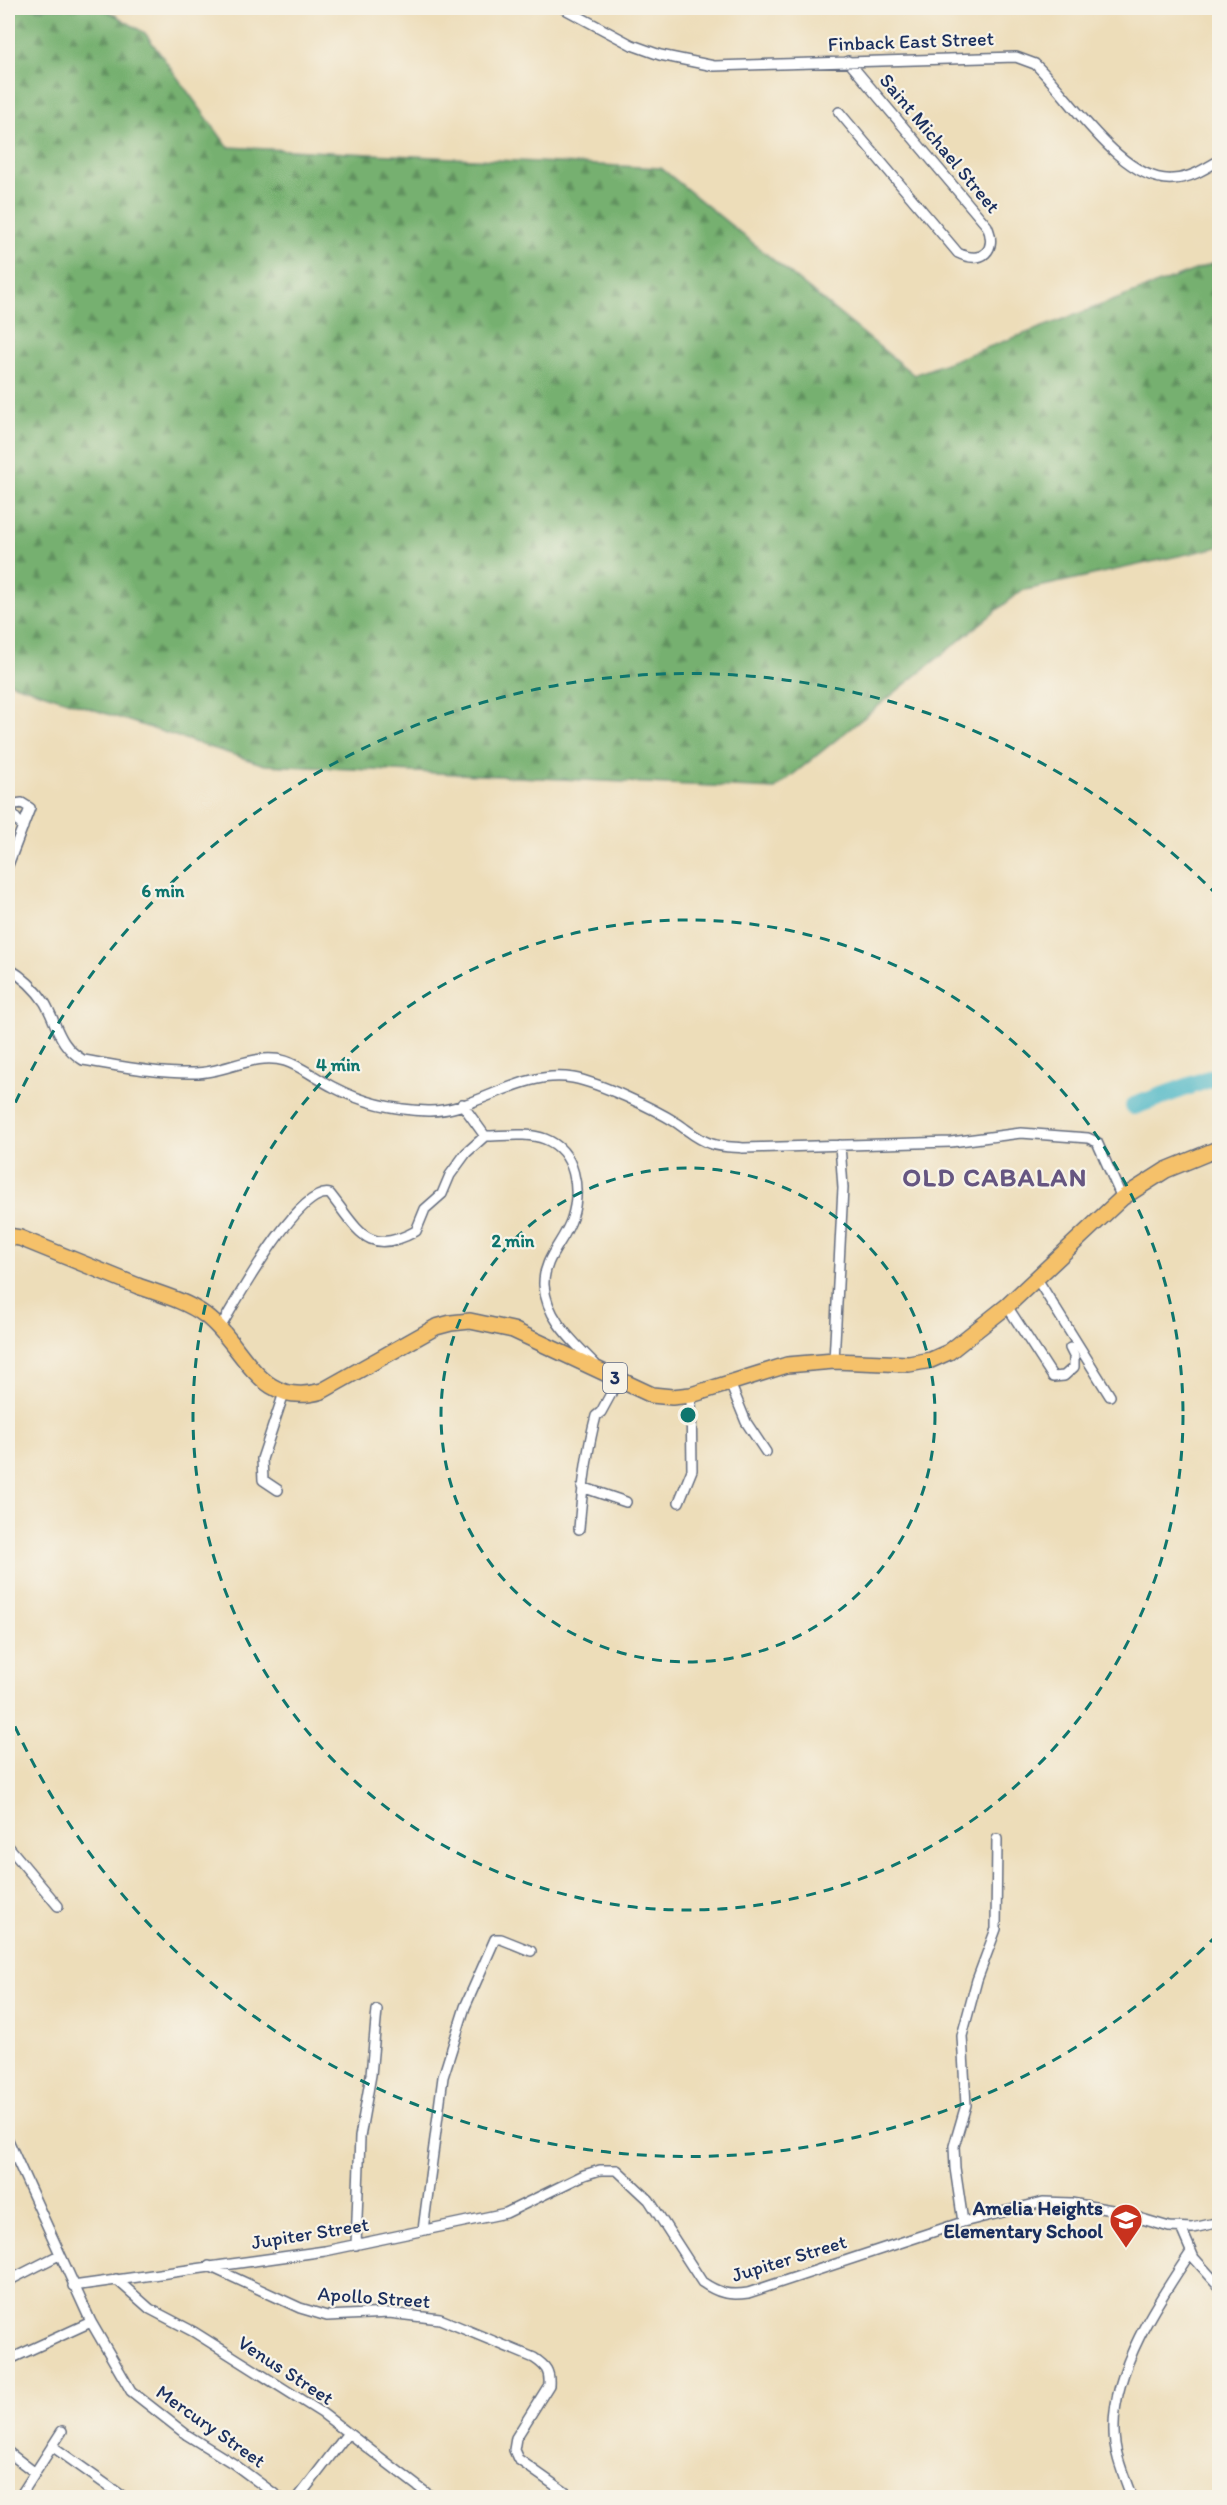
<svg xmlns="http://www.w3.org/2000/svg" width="1227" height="2505" viewBox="0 0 1227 2505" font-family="Itim,sans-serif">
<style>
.forest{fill:url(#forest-firs);stroke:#487066;stroke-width:1.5}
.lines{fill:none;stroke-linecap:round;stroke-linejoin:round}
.river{stroke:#48b5c5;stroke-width:18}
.minor-casing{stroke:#646c7e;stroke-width:12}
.trunk-casing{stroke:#646c7e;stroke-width:18}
.minor{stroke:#fff;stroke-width:9}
.trunk{stroke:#f5c16b;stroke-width:15}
.ring{fill:none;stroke:#0f766e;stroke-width:3;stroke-dasharray:10 8}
.labels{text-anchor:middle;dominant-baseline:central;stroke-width:4.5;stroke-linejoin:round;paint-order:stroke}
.shield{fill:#f7f3e8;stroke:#5d6a87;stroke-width:1.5}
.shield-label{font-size:18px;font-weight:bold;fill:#1b2f5e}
.street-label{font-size:20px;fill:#1b2f5e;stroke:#f7f3e8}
.poi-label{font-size:20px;font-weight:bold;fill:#1b2f5e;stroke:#f7f3e8;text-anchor:end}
.district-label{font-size:26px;font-weight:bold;letter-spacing:1.5px;fill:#665681;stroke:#f7f3e8}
.centre{fill:#0f766e;stroke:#f7f3e8;stroke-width:3}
.ring-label{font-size:18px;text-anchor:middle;font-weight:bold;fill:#0f766e;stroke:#f7f3e8;stroke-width:4.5;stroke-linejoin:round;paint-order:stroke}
</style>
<defs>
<pattern id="forest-firs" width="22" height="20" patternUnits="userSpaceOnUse" patternTransform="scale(1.5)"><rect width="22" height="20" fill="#76b06f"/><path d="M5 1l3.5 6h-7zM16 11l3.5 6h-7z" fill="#60905e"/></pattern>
</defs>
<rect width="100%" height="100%" fill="#f7f3e8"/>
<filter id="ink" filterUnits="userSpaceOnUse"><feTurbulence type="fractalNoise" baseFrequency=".0167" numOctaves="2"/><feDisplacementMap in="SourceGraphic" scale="12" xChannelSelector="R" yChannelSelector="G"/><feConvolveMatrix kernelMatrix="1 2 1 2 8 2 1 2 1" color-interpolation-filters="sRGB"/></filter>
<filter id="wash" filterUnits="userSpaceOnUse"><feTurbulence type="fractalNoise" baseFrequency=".008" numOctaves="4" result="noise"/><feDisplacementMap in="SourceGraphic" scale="24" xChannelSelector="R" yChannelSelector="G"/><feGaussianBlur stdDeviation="1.35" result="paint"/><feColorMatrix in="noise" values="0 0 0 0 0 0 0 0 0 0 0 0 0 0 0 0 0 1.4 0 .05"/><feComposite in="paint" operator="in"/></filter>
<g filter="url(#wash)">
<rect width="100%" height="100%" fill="#edddb9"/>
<path class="forest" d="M8,8h95l42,25 83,114 433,21 253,207 305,-114v286l-198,44 -246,198 -510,-24 -257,-83z"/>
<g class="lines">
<path class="river" d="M1134,1106l86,-31"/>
</g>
</g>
<g filter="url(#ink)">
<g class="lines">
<g class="minor-casing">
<path id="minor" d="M563,8l69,37 28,10 54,11 302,-9 19,7c35,33 87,119 138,115 18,-1 32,-10 47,-19
M839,112l119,141c24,12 40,-3 29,-27l-139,-165
M8,805l14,-2 8,5 -22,57
M8,809l15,18
M8,968c15,9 27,20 37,35 13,23 13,42 38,57 37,6 75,14 112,13 30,0 60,-21 90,-12 16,5 32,18 48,26 30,16 61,23 95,24 49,1 91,-42 145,-33 27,5 80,30 104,45 12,8 21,17 35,21 9,3 21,3 31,4l208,-6 70,-9 67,5 9,4 25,56
M462,1104l23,32
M1037,1279l73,117
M1007,1306l46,71 11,-1 10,-9v-11l-4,-8
M220,1328c15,-25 79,-143 110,-134 28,35 37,64 86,37l9,-22 17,-15 8,-19 16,-22 19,-17c18,0 43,-4 60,3 31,12 36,51 27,79 -7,23 -29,40 -28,67 2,34 30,57 51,79
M834,1361l9,-173 -3,-43
M730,1383l16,39 20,30
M582,1487l44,15
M278,1490l-15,-10 -1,-21 22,-66
M679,1502l13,-32 -1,-75
M579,1529c3,-39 7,-76 17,-113l5,-4 18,-33
M8,1846l50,60
M8,2140l83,182 40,69 56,44 47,29 46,34
M963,2222l-8,-54 -1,-22 12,-41 -4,-69 15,-56 19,-51 1,-90
M1181,2228l13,30 26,29
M423,2230l20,-153 22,-70 30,-68h6l30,12
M356,2245l4,-108 11,-62 6,-65
M209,2266l91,42 27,8 62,-3 51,6 94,39c12,8 16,13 15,27l-33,53 -2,12 4,9 55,39
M116,2279l34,30 44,23 128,81 111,85
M8,2281l51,-26
M73,2286l252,-35 181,-38 78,-38 16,-5h17l32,30 53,82c16,11 27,14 46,11l215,-71 80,-20 28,1 41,7 57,17 24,1 27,-6
M8,2360l83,-38
M52,2446l73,52
M8,2452l26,20
M19,2498l43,-67
M298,2498l50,-65
M1132,2498c-8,-22 -18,-44 -18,-67 -2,-61 44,-130 77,-179"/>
</g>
<g class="trunk-casing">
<path id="trunk" d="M8,1236l12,2c39,16 79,32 118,48 22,8 48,15 67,29 40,30 53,95 117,76l114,-64 15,-4 19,-2 43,9 139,65 20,2 19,-2 96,-30 47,-4 75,3 22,-4 18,-8 58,-46 115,-108 44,-28 54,-22"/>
</g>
<use href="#minor" class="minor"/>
<use href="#trunk" class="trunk"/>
</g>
</g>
<g class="ring">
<circle cx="688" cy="1415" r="247"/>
<circle cx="688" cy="1415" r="495"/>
<path d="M1217 1935A742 742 0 0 1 8 1711M8 1119A742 742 0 0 1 1217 895"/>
</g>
<defs>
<g id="school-pin" transform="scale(1.725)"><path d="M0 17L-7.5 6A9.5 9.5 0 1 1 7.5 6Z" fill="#c8321e" stroke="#f7f3e8"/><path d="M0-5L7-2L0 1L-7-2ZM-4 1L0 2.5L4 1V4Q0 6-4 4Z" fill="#fff"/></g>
</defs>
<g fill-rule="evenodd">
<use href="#school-pin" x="1126" y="2220"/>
</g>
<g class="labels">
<rect class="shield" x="603" y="1363" width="24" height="30" rx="4.5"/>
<g class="shield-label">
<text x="615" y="1378">3</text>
</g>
<g class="street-label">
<text transform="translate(911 41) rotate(-2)">Finback East Street</text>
<text transform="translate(940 143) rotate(50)">Saint Michael Street</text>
<text transform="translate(310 2233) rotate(-9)">Jupiter Street</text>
<text transform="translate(789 2258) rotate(-17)">Jupiter Street</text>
<text transform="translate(374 2297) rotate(4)">Apollo Street</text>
<text transform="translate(286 2370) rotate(33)">Venus Street</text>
<text transform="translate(211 2426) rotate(35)">Mercury Street</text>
</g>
<g class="poi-label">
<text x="1103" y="2208">Amelia Heights<tspan x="1103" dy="23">Elementary School</tspan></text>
</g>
<g class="district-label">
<text x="995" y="1177">OLD CABALAN</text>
</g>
</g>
<circle cx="688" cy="1415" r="9" class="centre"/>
<g class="ring-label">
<text x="163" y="897">6 min</text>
<text x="338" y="1071">4 min</text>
<text x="513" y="1247">2 min</text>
</g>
<rect width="1227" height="2505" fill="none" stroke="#f7f3e8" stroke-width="30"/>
</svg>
